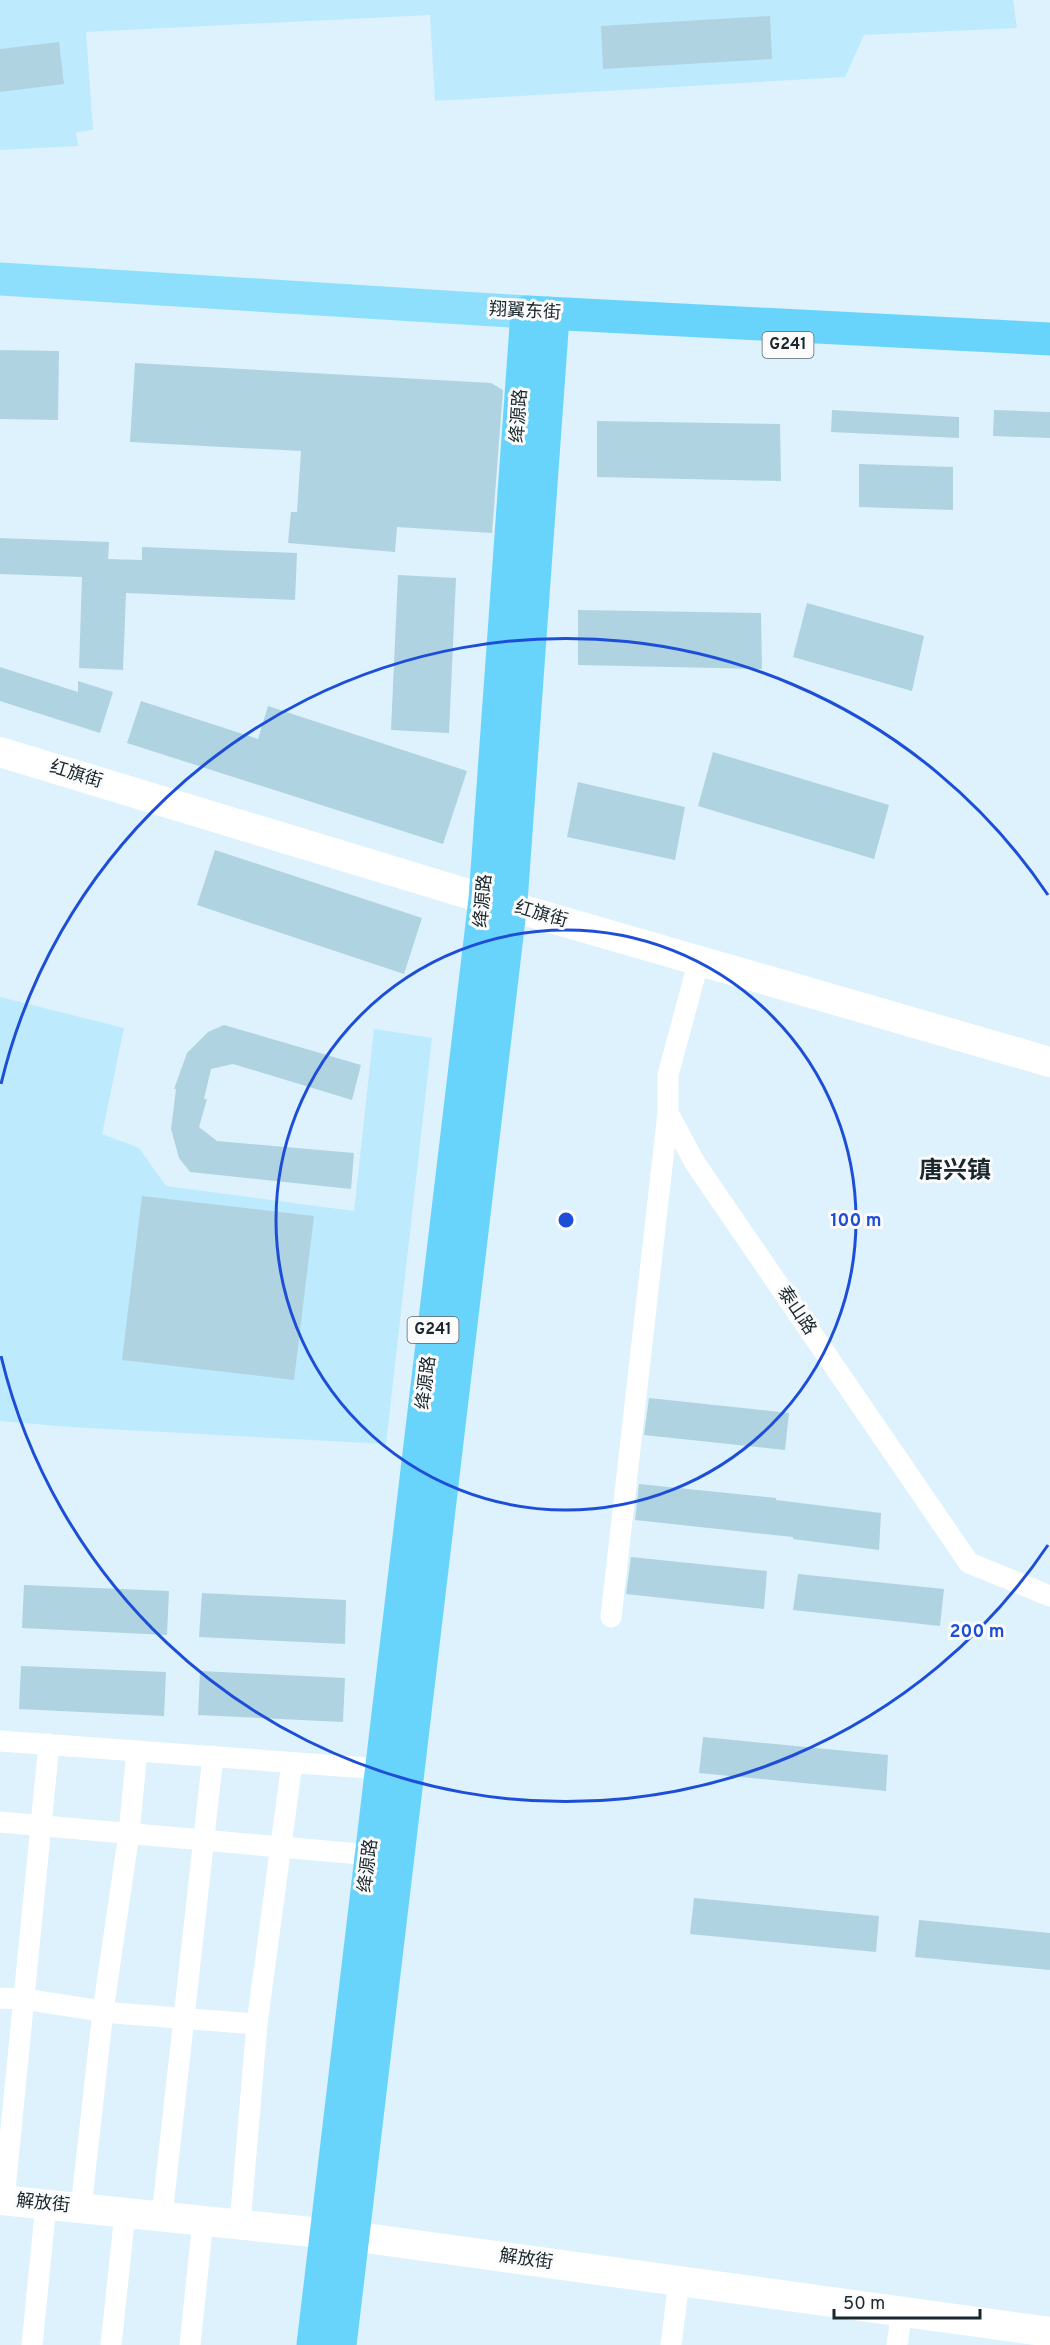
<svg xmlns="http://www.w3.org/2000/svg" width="1050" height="2345" viewBox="0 0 1050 2345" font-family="Overpass,'Noto Sans SC',sans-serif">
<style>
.built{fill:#beeafe}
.building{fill:#b0d3e2}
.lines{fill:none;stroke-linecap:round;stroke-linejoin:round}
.minor{stroke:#fff;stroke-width:21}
.secondary{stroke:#fff;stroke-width:30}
.primary{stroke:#8edffc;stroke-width:33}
.trunk{stroke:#68d4fb;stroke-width:33}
.ring{fill:none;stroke:#1d4ed8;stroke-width:3}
.labels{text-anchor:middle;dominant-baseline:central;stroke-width:6;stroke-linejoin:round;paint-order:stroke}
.shield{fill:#fbfbfb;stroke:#5e676c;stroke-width:1.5}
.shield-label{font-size:16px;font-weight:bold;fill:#1a282e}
.street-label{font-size:18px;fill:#1a282e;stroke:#fbfbfb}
.district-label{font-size:24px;font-weight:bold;fill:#1a282e;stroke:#fbfbfb}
.centre{fill:#1d4ed8;stroke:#fbfbfb;stroke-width:3}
.ring-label{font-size:18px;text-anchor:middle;font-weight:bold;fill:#1d4ed8;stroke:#fbfbfb;stroke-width:6;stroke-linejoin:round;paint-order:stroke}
</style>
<rect width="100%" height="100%" fill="#ddf2fc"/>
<path class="built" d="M0,0h1013l4,28 -153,7 -19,42 -410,24 -5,-86 -344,17 7,98 -17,2 2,14 -78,4z
M0,997l124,31 -22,106 37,14 27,38 188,25 20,-182 58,9 -46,406 -316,-17 -70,-6z"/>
<path class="building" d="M770,16l2,43 -169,10 -2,-43z
M59,42l5,42 -64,8v-43z
M0,350l59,1 -1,69 -58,-1z
M135,363l356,20 12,7 -11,143 -95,-6 -2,25 -107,-9 3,-31h6l4,-61 -171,-9z
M832,410l127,7v21l-128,-6z
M994,410l56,2v26l-57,-2z
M597,421l183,3 1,57 -184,-4z
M859,464l94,3v43l-94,-3z
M0,538l109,4 -1,17 34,1v-13l155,6 -2,47 -169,-7 -3,77 -44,-2 3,-91 -82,-3z
M398,575l58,3 -7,155 -58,-3z
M807,603l117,33 -12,55 -119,-34z
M578,610l183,3 1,56 -184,-4z
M0,667l78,25v-11l35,11 -13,41 -100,-32z
M141,701l117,38 10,-33 199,65 -24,73 -316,-101z
M713,752l176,53 -15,54 -176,-53z
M578,782l107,25 -10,53 -108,-23z
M215,850l207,68 -18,56 -207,-69z
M224,1025l137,40 -9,35 -119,-36 -22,5 -7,30h3l-8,28 18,14 137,12 -3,36 -161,-17 -11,-14 -8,-29 5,-40h-2l13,-36 21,-21z
M142,1196l172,20 -20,164 -172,-20z
M649,1398l140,15 -4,37 -141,-15z
M639,1484l137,14v2l105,13 -2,37 -86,-11v-2l-158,-17z
M631,1557l136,14 -3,38 -138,-15z
M798,1574l146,15 -4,37 -147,-16z
M24,1585l145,6 -2,44 -145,-7z
M202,1593l144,7 -1,44 -146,-7z
M21,1666l145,6 -2,44 -145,-7z
M200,1671l145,7 -2,44 -145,-7z
M703,1737l185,18 -2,36 -187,-18z
M694,1898l185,18 -3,36 -186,-18z
M919,1920l131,13v37l-135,-13z"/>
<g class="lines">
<path class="minor" d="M699,960l-31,115v38l27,50 274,400 81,33
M611,1617l57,-504
M0,1741l381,28
M0,1822l371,33
M0,1998l24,1 90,14 143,11 35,-261
M4,2200l45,-456
M81,2208l22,-197 26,-178 8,-82
M162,2216l51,-460
M240,2224l17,-200
M32,2345l14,-141
M111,2345l14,-132
M190,2345l13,-125
M671,2345l8,-64
M897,2345l5,-34"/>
<path class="secondary" d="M0,752l485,147 565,163
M0,2200l351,36 699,96"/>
<path class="primary" d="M0,279l527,33"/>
<path class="trunk" d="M313,2345l172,-1446 42,-587 523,27
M340,2345l171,-1443 41,-571 -4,-18"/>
</g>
<g class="ring">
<circle cx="566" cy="1220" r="290"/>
<path d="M1048 1545A581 581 0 0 1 1 1356M1 1084A581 581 0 0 1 1048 895"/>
</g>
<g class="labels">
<g class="shield">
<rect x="762.5" y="332" width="51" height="26" rx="4.5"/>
<rect x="407.5" y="1317" width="51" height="26" rx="4.5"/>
</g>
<g class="shield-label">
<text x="788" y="345">G241</text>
<text x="433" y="1330">G241</text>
</g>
<g class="street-label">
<text transform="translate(525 312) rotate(3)">翔翼东街</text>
<text transform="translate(520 416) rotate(-86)">绛源路</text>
<text transform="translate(76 775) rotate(17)">红旗街</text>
<text transform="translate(484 901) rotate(-85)">绛源路</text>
<text transform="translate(541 915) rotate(16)">红旗街</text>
<text transform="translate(796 1311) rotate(56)">泰山路</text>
<text transform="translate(427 1383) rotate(-83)">绛源路</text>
<text transform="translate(369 1866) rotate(-83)">绛源路</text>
<text transform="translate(43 2204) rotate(6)">解放街</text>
<text transform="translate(526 2260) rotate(8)">解放街</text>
</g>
<g class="district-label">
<text x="955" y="1172">唐兴镇</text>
</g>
</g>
<circle cx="566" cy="1220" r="9" class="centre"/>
<g class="ring-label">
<text x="856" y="1226">100 m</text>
<text x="977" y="1637">200 m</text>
</g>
<path d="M834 2309v9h146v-9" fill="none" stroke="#1a282e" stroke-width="3"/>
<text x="843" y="2309" font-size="18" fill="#1a282e" stroke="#fbfbfb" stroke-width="4.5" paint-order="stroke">50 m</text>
</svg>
